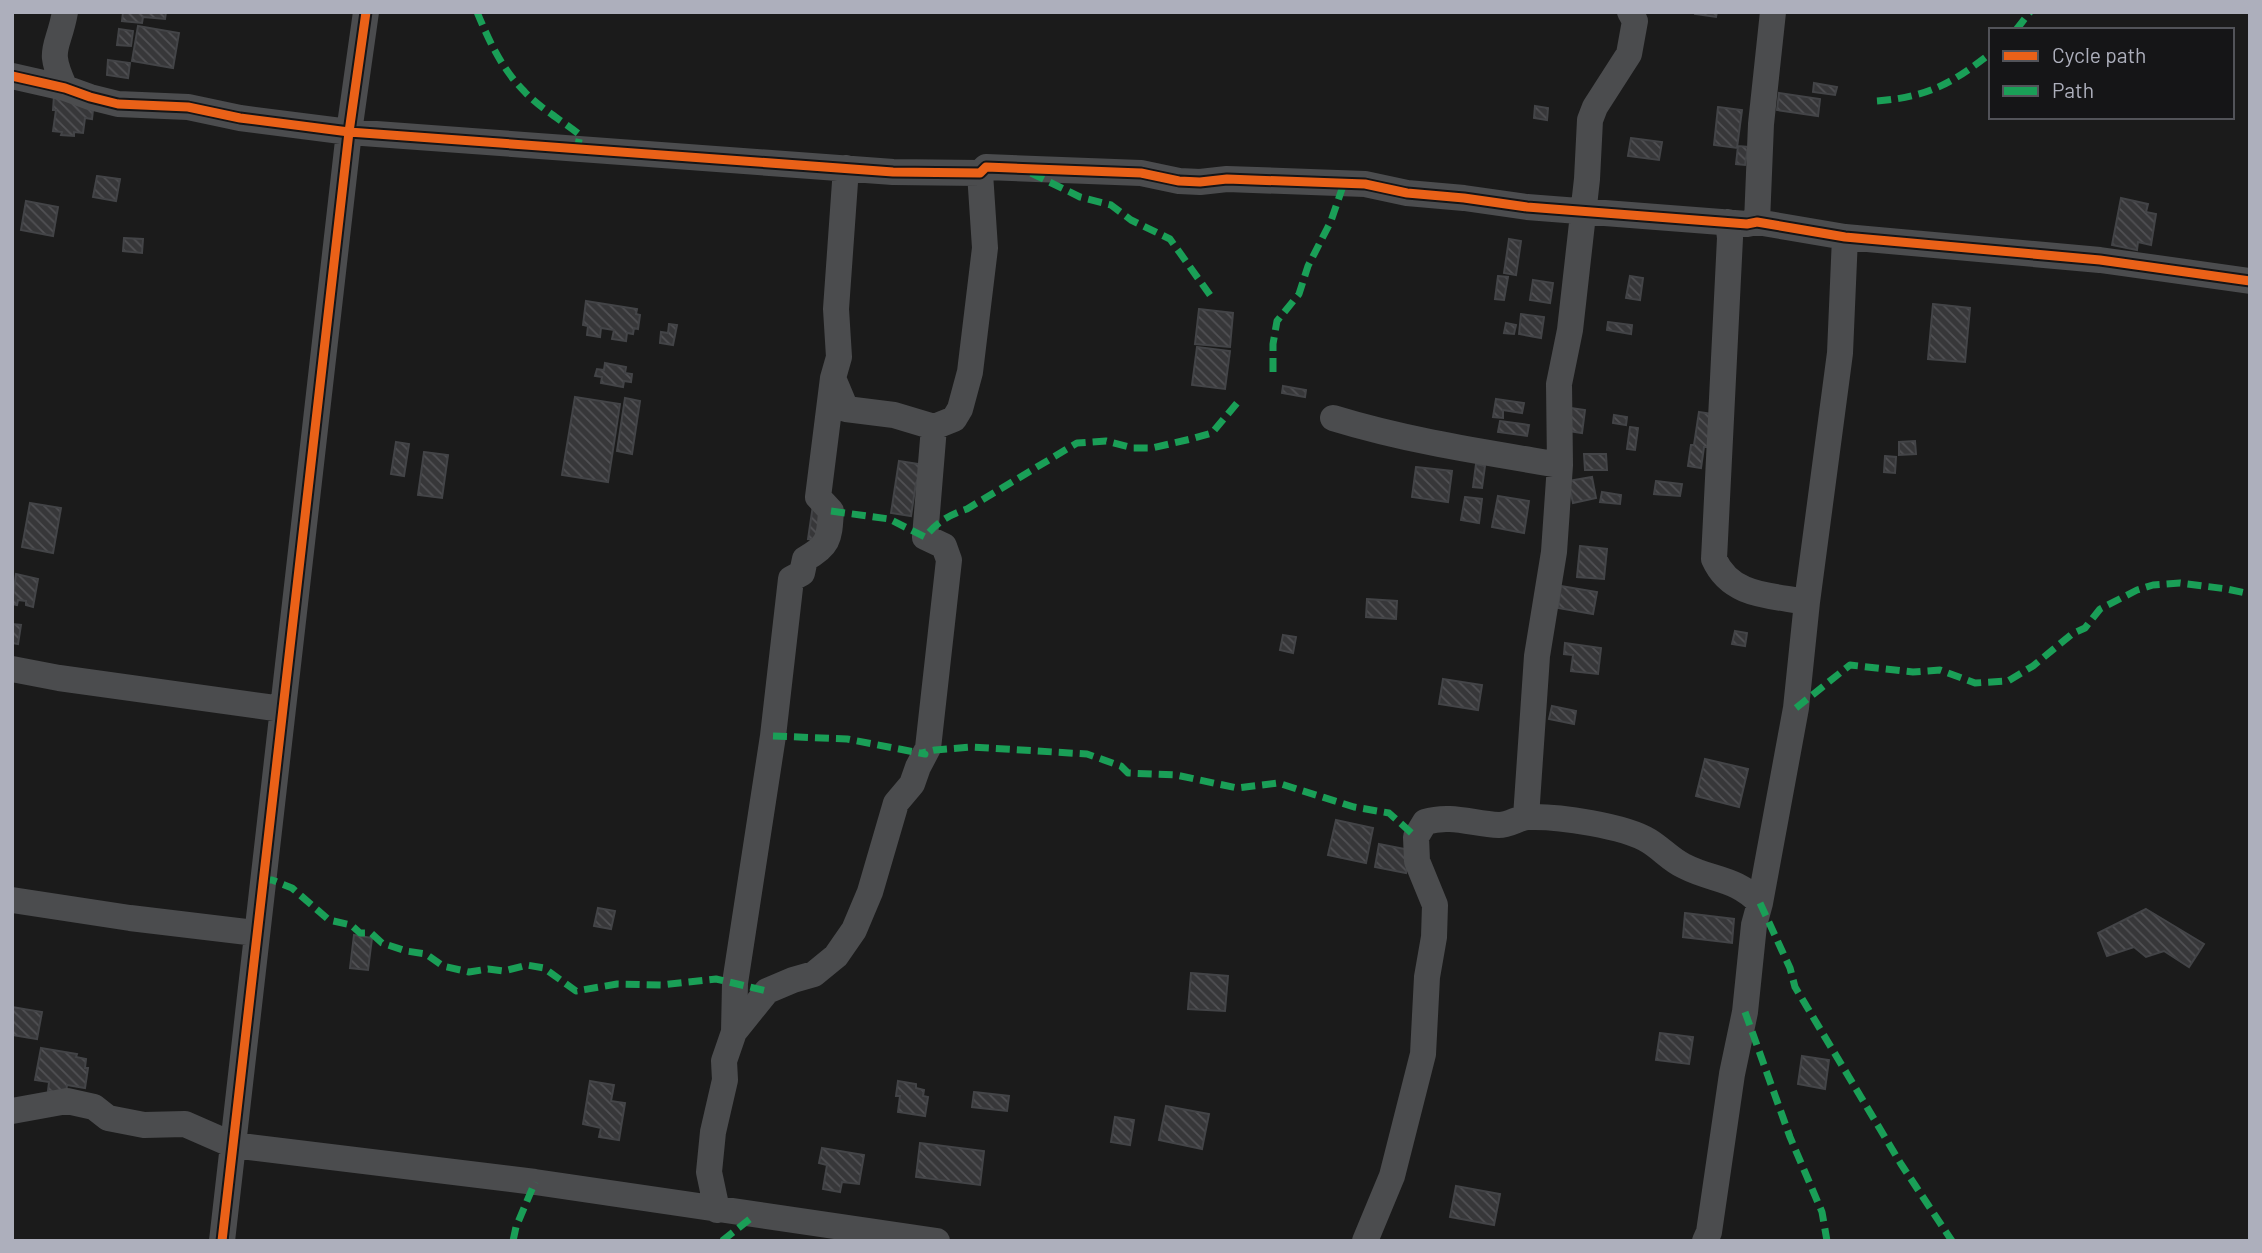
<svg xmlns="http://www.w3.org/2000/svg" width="2262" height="1253" viewBox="0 0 2262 1253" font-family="Barlow,sans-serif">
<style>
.building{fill:url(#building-back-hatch);stroke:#434447;stroke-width:2}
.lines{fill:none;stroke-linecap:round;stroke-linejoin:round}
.minor{stroke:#4b4c4e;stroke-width:26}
.quiet{stroke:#1a9f57;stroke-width:7;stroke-dasharray:14 7;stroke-linecap:butt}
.cycleway-casing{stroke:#151517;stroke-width:13}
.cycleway{stroke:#ea6118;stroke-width:9}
</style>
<defs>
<pattern id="building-back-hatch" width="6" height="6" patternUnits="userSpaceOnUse" patternTransform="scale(1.75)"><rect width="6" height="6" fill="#373739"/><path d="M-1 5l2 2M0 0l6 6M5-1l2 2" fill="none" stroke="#515154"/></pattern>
</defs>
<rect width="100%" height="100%" fill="#1b1b1b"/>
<path class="building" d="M123,12h43l-1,7 -22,-2 -1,6 -20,-2z
M1695,12h22l-1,5 -21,-3z
M138,26l41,7 -6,35 -41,-7z
M119,29l14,2 -2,15 -14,-1z
M108,60l22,3 -2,15 -21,-3z
M1814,83l23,4 -2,8 -22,-3z
M1779,93l41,6 -2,17 -41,-6z
M54,96l39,14 -1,9 -7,-1 -2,15 -9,-1v4l-13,-1 1,-3 -9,-1 3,-21h-3z
M1535,106l13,2 -1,12 -13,-2z
M1718,107l24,3 -5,38 -23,-3z
M1631,138l31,4 -3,18 -31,-4z
M1738,146l10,1 -3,18 -9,-1z
M97,176l23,3 -4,22 -23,-4z
M2121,198l27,6 -2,8 10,2 -5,31 -13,-3 -1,8 -25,-5z
M26,201l32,6 -5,29 -32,-6z
M124,238l19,1 -1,14 -19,-2z
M1509,239l12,2 -5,34 -12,-2z
M1498,276l10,1 -4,23 -9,-1z
M1630,276l13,2 -3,22 -14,-2z
M1533,280l20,3 -3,20 -20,-3z
M586,301l51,8 -1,5 4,1 -2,14 -4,-1 -1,6 -6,-1 -1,8 -14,-2 2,-9 -13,-2 -1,9 -13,-2 1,-9 -5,-1z
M1933,304l37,4 -5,54 -37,-3z
M1199,309l34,4 -3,34 -35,-3z
M1521,314l23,3 -3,21 -22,-4z
M1608,322l24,3 -1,9 -24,-4z
M1506,323l10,2 -2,9 -10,-1z
M669,324l8,1 -4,20 -13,-2 1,-11 7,1z
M1197,347l33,4 -5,38 -33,-4z
M605,363l21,4 -1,6 7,1 -1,8 -7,-1 -1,6 -22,-4 1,-6 -7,-1 2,-7 7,1z
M1283,386l23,4 -1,7 -23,-4z
M575,397l45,7 -12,78 -46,-7z
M625,398l15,3 -8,53 -15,-3z
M1496,399l28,4 -2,10 -19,-3v8l-10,-1z
M1571,408l14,2 -3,23 -14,-2z
M1699,412l14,2 -5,33h-4l-3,21 -13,-2 3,-21h3z
M1614,415l13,2 -1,8 -13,-2z
M1500,421l29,4 -2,11 -29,-4z
M1630,427l8,1 -3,22 -8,-1z
M1915,441l1,13 -17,1v-13z
M396,442l13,2 -5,32 -13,-2z
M424,452l24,3 -6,43 -24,-3z
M1584,454h22l1,16h-22z
M1885,456l11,1 -1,16 -11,-1z
M899,461l26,4 -9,18 -5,33 -20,-3z
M1476,464l9,2 -3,22 -9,-1z
M1416,467l36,4 -4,31 -36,-5z
M1592,477l4,21 -23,5 -5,-22z
M1656,481l26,3 -2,12 -26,-2z
M1602,492l19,3 -1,9 -20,-2z
M1498,496l31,5 -5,32 -32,-6z
M1465,497l17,2 -3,24 -18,-3z
M30,503l31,5 -8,45 -31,-6z
M813,505l11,2 -5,33 -11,-1z
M1580,546l27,3 -3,30 -27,-2z
M16,574l22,5 -5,28 -7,-2v-4l-8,-1 -1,5 -5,-1z
M1561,586l36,6 -4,22 -35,-6z
M1367,599l30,2 -1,18 -30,-2z
M12,624l9,1 -3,19 -6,-1z
M1735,631l12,2 -2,13 -13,-2z
M1283,635l13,2 -3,16 -13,-3z
M1565,643l36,5 -3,26 -27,-3 2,-16 -9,-1z
M1443,679l39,6 -4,25 -39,-6z
M1552,706l24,5 -2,13 -25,-5z
M1705,759l43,10 -9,38 -43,-11z
M1336,820l37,8 -7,35 -38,-8z
M1379,844l31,6 -4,23 -31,-6z
M598,908l17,3 -4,18 -17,-3z
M2146,909l58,35 -15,23 -25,-16 -18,6 -12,-10 -27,9 -9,-23z
M1685,913l49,6 -2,24 -49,-6z
M354,935l18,3 -4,32 -18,-2z
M1191,973l37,3 -3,35 -37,-2z
M12,1007l30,5 -5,27 -25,-4z
M1660,1033l33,4 -4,27 -33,-4z
M41,1048l36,6 -1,3 10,2 -1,9h3l-3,20 -18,-3 -1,9 -18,-3 1,-9 -14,-2z
M1802,1056l27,4 -4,29 -27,-5z
M590,1081l24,4 -3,16 14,2 -6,37 -20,-3 2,-9 -18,-4z
M898,1081l18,3v4l8,2 -1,6 5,1 -3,19 -27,-4 2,-16h-4z
M974,1092l35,4 -2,15 -35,-4z
M1166,1106l43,8 -7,35 -43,-9z
M1115,1117l19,3 -4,25 -19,-3z
M920,1143l64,8 -4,34 -64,-8z
M822,1148l42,7 -5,29 -17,-2 -2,10 -17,-3 4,-24 -8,-2z
M1456,1186l44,8 -6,31 -44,-8z"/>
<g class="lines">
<path class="minor" d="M65,12c-7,39 -19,35 0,76
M12,76l53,12 25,9 28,7 70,3 52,11 109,14 544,40 87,1 6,-6 155,6 38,8 21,1 27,-3 138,5 42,9 57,5 63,9 220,17 10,-2 88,15 255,23 150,21
M846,168l-10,141 3,48 -6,21 13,31 48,6 40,12
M1728,222l2,16 -16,321c17,38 56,36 93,43
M1757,222l4,-98 12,-112
M1333,418c75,23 150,34 227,47
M12,669l47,9 223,31
M1526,817l11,-161 17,-104 6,-87 -1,-81 11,-54 17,-151 3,-59 5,-13 34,-53 6,-33 -5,-9
M12,900l118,18 126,15
M734,1032l33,-41 26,-11 21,-6 22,-18 18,-26 16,-38 26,-89 16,-19 6,-17 10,-19 21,-188 -5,-14 -19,-9 9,-110 20,-8 6,-10 10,-37 15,-124 -5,-75
M12,1111l55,-10 27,6 14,11 36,7 41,-1 48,21 302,37 402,59
M717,1210l-8,-38 4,-40 12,-52 -1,-19 10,-29 1,-49 38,-247 18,-157 11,-6 3,-14c25,-14 24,-21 26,-48l-13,-14 15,-119
M222,1241l127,-1109 17,-120
M1365,1241l27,-65 31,-122 4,-77 7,-40 1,-32 -18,-44 -1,-24 9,-15c26,-8 48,2 74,3 11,0 20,-8 30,-8 29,-1 96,9 120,24 13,8 22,19 35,25 29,15 51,11 76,37
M1705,1241l4,-9 23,-158 13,-62 9,-87 6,-22 36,-195 11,-106 33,-249 5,-116"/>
<path class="quiet" d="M477,12c12,29 25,57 47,79 14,16 39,30 56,44l-3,15
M2016,30l14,-18
M1877,101c51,-4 74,-17 114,-48
M1031,173l49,24 31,8 20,15 39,19 40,56
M1273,372v-28l4,-23 22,-27 9,-28 23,-45 13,-38
M831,511l58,8 36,18c12,-15 24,-22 42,-28l110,-66 29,-2 27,7h19l39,-9 21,-6 25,-30
M1796,708l54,-43 63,7 27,-2 35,13 33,-2 25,-15 39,-32 13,-6 15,-19 37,-19 16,-5 27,-2 47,6 23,5
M773,736l74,3 78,15 -3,-1 13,-3 36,-3 116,7 34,12 7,7 48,2 61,13 41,-5 76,24 35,6 27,24
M263,880h9l20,8 37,32 22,5 9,8h11l11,10 24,8 20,3 17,12 26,6 19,-3 16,2 23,-6 17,3 32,23 41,-7 44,1 55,-6 51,12
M1760,903l30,65 5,19 106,177 51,77
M1745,1012l45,125 32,75 5,29
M513,1241l3,-14 19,-45
M722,1241l33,-26"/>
<g class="cycleway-casing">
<path id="cycleway" d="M12,76l53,12 25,9 28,7 70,3 52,11 109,14 544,40 87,1 6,-6 155,6 38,8 21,1 27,-3 138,5 42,9 57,5 63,9 220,17 10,-2 88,15 255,23 150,21
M222,1241l127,-1109 17,-120"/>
</g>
<use href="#cycleway" class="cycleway"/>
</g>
<rect width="2262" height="1253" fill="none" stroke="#adafbc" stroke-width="28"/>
<rect x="1989" y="28" width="245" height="91" fill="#151517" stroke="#525359" stroke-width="2"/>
<rect x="2003" y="51" width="35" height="10" fill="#ea6118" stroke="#525359" stroke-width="2"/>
<text x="2052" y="63" font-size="21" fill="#adafbc">Cycle path</text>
<rect x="2003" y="86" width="35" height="10" fill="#1a9f57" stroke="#525359" stroke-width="2"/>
<text x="2052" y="98" font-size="21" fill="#adafbc">Path</text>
</svg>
